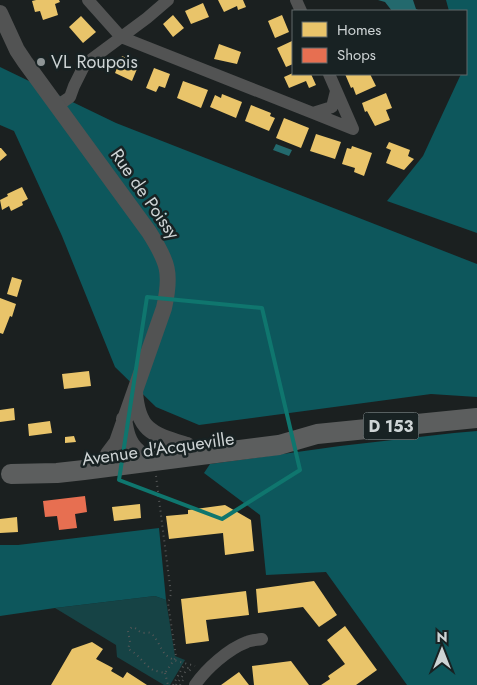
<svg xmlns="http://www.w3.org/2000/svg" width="477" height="685" viewBox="0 0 477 685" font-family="Jost,sans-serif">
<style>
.green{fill:#164345}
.forest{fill:#0d575c}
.water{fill:#23696d}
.homes{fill:#e9c46a}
.shops{fill:#e76f51}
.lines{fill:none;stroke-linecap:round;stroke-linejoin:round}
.path{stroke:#565858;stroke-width:2;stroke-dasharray:1 4;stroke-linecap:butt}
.minor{stroke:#525353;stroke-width:12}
.tertiary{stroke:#525353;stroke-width:16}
.primary{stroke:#5c5e5e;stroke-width:20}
.marked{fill:none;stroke:#0f766e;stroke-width:4;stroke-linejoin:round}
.poi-dot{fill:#8f9596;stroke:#182223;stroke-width:2}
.labels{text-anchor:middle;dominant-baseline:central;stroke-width:5;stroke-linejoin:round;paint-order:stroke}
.shield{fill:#182223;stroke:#979fa0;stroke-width:1}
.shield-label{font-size:16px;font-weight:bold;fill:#ced4d5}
.poi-label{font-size:18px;fill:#ced4d5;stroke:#182223;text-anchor:start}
.street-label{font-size:18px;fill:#ced4d5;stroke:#182223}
</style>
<rect width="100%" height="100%" fill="#1b2020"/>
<path class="green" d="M155,596l11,4 9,56 10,4 -15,25h-6l-47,-28 -1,-12 -61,-37z"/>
<path class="forest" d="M446,0h31v233l-90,-32 36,-45 38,-82h5v-63h-17z
M0,67l116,56 361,141v133l-46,-3 -232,31 -43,-18 -41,-40 -53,-131 -48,-105 -14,-6z
M477,431v254h-70l-81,-113 -60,3 -6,-60 -56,-42 6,-9 130,-18 114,-13z
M159,528l7,72 -11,-4 -100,12 -55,8v-71h18z"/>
<path class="water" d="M378,0h35l3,9 4,2h-28l-7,-9z
M276,144l16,6 -3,6 -16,-6z"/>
<path class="homes" d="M36,0h23l1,2 -5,2 3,11 -15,5 -3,-9 -5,1 -3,-11z
M218,0h25l3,7 -8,3 -1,-4 -13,6z
M203,3l6,14 -18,7 -6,-13z
M173,15l11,13 -11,9 -10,-13z
M282,15l7,17 -14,6 -7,-17z
M81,16l15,16 -13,11 -14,-16z
M292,41l1,23 -7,3 -9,-19z
M219,44l22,8 -4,12 -23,-5z
M122,56l17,8 -7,17 -17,-8z
M41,58l4,4 -5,3 -3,-4z
M154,68l16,6 -5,14 -6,-2 -3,6 -10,-4z
M293,73l18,1 5,11 -7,3 -3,-7 -17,7 -5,-11z
M345,74h25l6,12 -20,9 -3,-8 -2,1z
M183,81l25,9 -7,18 -24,-10z
M386,93l6,15 -6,2 4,10 -15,6 -8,-15 -2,1 -3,-9z
M222,94l20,8 -6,16 -26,-11 5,-12 6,3z
M251,105l20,8 -1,3 5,2 -6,13 -24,-10z
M284,118l25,10 -8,20 -25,-10z
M316,134l25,8 -6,17 -25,-8z
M389,142l21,8 -2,6 6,3 -10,11 -18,-7 5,-13 -5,-2z
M352,146l20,7 -8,23 -10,-4 1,-4 -13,-4 5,-16 4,1z
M0,148h1l6,7 -7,6z
M22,187l6,12 -6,3 1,3 -12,6 -2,-5 -7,4 -2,-10 8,-4 -1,-2z
M12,277l10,3 -5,17 -10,-3z
M0,298l16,6 -4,13 -2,-1 -7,18 -3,-1z
M89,371l2,15 -27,3 -2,-15z
M14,408l1,12 -15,2v-12z
M50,421l2,12 -23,3 -1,-12z
M74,436l2,6 -11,1v-6z
M140,504l1,14 -27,3 -2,-14z
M225,505l26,15 3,31 -29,4 -2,-22 -54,6 -3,-23 22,-2v-4z
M17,517l1,15 -18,1v-14z
M314,581l23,34 -18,12 -16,-20 -45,6 -2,-24z
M246,591l3,24 -43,5 3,21 -23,3 -5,-45z
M345,626l32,44 -21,15h-35l9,-6 -2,-3 17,-12 -18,-24z
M92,642l11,7 -7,10 17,9 -2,3 12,7 4,-6 20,13h-96l21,-36z
M291,661l18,24h-55l-2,-19z
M239,672l10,13h-28z"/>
<path class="shops" d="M85,496l2,16 -12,2 2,14 -18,2 -2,-14 -12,1 -2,-16z"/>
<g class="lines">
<path class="path" d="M156,476l14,110 1,8 -3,9 8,54 -11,16c-4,-1 -9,-2 -12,-3 -10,-6 -14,-16 -25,-21l2,-7 -2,-11 4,-4c5,1 6,4 10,6 3,0 6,-1 8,0 6,2 10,16 16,22 8,7 20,8 29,11
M165,673l3,12
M173,685l12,-22
M176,685l12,-17 3,1 -3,3
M180,685l3,-5"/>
<path class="minor" d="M88,0l33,37 192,76 19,-6 4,-16
M296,0l5,11
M57,106l13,-9 4,-11 11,-22 62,-46 21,-18
M313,113l40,16 -24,-55
M195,685c11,-16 33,-36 52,-43 4,-2 10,-2 15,-3"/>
<path class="tertiary" d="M0,13l17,37 8,12 124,170c19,30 23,41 15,76l-47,134 -9,12
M135,392c3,39 17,42 52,53
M124,419c2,12 4,24 14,32l2,12"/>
<path class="primary" d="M11,474l46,-1 27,-3 195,-25 38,-11 160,-16"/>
</g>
<path class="marked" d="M147,297l115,11 38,162 -78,49 -103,-39z"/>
<circle class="poi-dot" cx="41" cy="62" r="5"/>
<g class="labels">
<rect class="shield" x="363.5" y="412.5" width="55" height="27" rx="4"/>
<g class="shield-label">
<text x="391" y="426">D 153</text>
</g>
<g class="poi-label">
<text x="51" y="62">VL Roupois</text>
</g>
<g class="street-label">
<text transform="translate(145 194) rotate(55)">Rue de Poissy</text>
<text transform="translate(158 449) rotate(-8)">Avenue d'Acqueville</text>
</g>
</g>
<rect x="292" y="10" width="175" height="65" fill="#182223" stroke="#61696a"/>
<rect x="302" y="22" width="25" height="15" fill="#e9c46a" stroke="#61696a"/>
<text x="337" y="35" font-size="15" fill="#ced4d5">Homes</text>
<rect x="302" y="48" width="25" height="15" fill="#e76f51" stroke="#61696a"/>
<text x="337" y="60" font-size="15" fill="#ced4d5">Shops</text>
<g transform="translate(442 650)" stroke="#182223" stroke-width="4" paint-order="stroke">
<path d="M0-4L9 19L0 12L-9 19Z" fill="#ced4d5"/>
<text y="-8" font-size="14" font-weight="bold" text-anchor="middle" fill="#ced4d5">N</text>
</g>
</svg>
